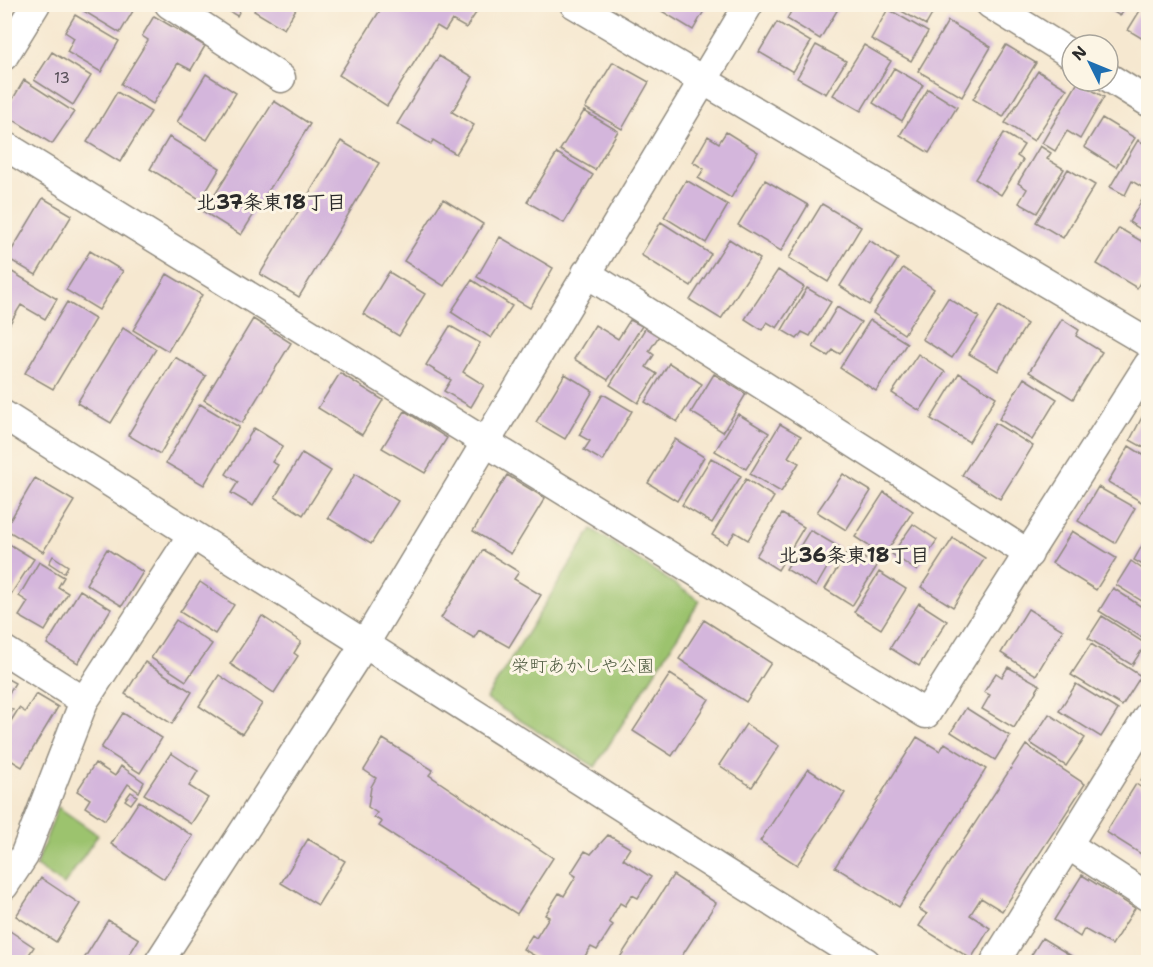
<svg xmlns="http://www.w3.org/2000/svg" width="1153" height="967" viewBox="0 0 1153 967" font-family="'Shantell Sans','Klee One',sans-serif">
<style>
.green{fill:#9cc36e;stroke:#64774c;stroke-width:1.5}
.building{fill:#d4b6dc}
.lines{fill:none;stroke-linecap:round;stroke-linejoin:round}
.minor-casing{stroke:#908a7e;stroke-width:31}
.minor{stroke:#fff;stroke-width:28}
.labels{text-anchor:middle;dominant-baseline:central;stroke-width:6;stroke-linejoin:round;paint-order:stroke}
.number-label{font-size:15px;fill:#554e57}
.park-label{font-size:18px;fill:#4d593f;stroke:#fcf5e5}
.neighbourhood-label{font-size:20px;font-weight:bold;fill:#2b2b2b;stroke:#fcf5e5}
</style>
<rect width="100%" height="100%" fill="#fcf5e5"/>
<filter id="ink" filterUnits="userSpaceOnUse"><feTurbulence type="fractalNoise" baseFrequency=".0167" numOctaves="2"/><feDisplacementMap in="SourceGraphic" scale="12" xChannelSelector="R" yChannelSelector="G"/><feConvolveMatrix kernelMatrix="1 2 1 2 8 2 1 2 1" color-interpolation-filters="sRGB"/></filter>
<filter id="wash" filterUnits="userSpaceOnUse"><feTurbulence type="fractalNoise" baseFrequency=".008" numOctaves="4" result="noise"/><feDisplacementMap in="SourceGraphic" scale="24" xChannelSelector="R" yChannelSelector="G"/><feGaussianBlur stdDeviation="1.35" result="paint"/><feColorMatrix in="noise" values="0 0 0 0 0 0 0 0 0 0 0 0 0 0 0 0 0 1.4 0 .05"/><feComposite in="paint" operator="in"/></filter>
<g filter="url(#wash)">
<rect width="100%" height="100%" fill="#f6e8d0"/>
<path class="green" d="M592,529l108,72 -105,166 -109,-68z
M58,807l40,28 -34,50 -28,-19z"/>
<g id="blocks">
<path class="building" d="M85,4h50l1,2 -16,27 -38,-23z
M217,4h26l-6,12z
M258,4h41l-15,25 -30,-18z
M384,4h98l-16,24 -14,-8 -7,11 -8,-5 -50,80 -48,-31z
M650,4h58l-15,26z
M795,4h46l-21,35 -33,-20z
M889,4h49l-12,21z
M1101,4h26l-7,12z
M1144,4h4v38l-20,-12z
M888,9l40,23 -17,29 -40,-22z
M75,15l44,26 -18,31 -34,-20 7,-14 -9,-6z
M154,16l51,30 -14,24 -13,-7 -25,41 -32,-20 27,-44 -6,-4z
M948,21l43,26 -29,50 -44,-26z
M777,22l34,20 -18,30 -34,-20z
M816,45l30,16 -20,33 -29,-16z
M864,45l27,16 -30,50 -28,-16z
M1006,45l30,18 -33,54 -30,-18z
M52,52l39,24 -18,29 -39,-25z
M439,56l34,21 -21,35 22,13 -18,29 -23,-14 -2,4 -34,-20z
M613,62l36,20 -27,47 -37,-21z
M894,68l29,17 -21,36 -29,-18z
M1038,71l29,18 -33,52 -29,-18z
M206,74l30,19 -29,47 -30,-18z
M24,80l50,32 -22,32 -48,-30z
M1078,82l26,15 -24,42 -13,-8 -12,20 -13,-8z
M928,89l29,18 -28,46 -29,-18z
M117,92l34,20 -31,50 -33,-20z
M274,101l36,23 -69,111 -37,-23z
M584,111l34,20 -23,39 -35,-20z
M1102,118l33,20 -19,29 -32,-20z
M726,132l32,20 -27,46 -33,-20 6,-9 -11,-7 15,-26 11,7z
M1004,133l20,12 -7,11 6,4 -22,35 -26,-16z
M169,137l51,31 -19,32 -51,-31z
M1138,140l10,6v37l-3,6 -13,-8 -7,14 -15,-8z
M341,141l38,22 -80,134 -39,-23z
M1040,146l11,7 -4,6 17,10 -27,44 -18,-10 8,-14 -9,-6z
M557,153l36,22 -29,48 -37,-21z
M1068,169l27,16 -32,53 -27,-16z
M686,180l42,25 -22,38 -42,-26z
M765,180l43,25 -27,46 -43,-26z
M1148,190v44l-19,-12z
M43,198l29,17 -36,60 -29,-17z
M443,199l40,25 -39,62 -40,-25z
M822,204l39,23 -33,55 -39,-24z
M661,222l50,32 -20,32 -50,-31z
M1119,228l29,17v24l-11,19 -40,-24z
M500,237l53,31 -23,40 -53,-31z
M729,239l31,20 -39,60 -31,-19z
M869,240l29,19 -29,46 -29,-19z
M90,251l33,20 -24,39 -33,-20z
M4,267l53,32 -12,20 -24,-14 -17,28z
M903,268l31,21 -30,45 -31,-21z
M778,270l26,17 -27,41 -10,-6 -5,8 -17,-11z
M389,272l36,22 -26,42 -36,-22z
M167,274l35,21 -34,56 -35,-21z
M472,280l40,26 -21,32 -40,-26z
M807,288l24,14 -21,34 -8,-4 -5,7 -15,-9z
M948,298l31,19 -27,41 -30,-19z
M67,302l28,17 -42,70 -28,-16z
M999,306l28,18 -29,47 -29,-17z
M837,307l24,15 -21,32 -7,-4 -5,6 -15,-9z
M253,319l38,24 -49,80 -38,-23z
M1062,319l17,11 -3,6 26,16 -29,47 -44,-27z
M630,320l12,6 -34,54 -34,-21 21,-34 23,14z
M870,320l37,23 -31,48 -36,-23z
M450,326l30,17 -17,29 21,13 -13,22 -27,-16 7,-11 -25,-15z
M646,327l13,9 -10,15 5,4 -8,12 11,7 -19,29 -28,-18z
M123,328l33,21 -45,74 -34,-20z
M918,354l27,18 -25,39 -28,-18z
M175,357l31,19 -46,78 -32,-19z
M669,363l33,21 -25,38 -32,-20z
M340,373l43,27 -21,35 -44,-27z
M959,373l37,24 -27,45 -38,-23z
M565,374l28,17 -28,48 -29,-17z
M714,374l32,20 -23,38 -32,-20z
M1024,378l33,21 -25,41 -33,-21z
M603,394l29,17 -29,50 -19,-11 6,-9 -11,-6z
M200,404l39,23 -35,58 -38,-22z
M1148,406v44l-18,-10z
M405,411l42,27 -22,35 -43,-25z
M738,414l31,19 -23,36 -31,-18z
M995,423l38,23 -33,53 -38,-24z
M780,424l21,12 -13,21 11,6 -18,29 -31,-18z
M254,428l29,18 -11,16 6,3 -25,41 -22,-13 7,-11 -12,-8z
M675,439l29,18 -27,44 -29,-18z
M1129,446l19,12v48l-40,-24z
M4,452l7,3 -7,10z
M302,453l29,18 -28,44 -28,-18z
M711,458l30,18 -29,47 -30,-18z
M355,474l43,27 -27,43 -43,-26z
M843,474l28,17 -25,39 -29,-18z
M507,475l38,23 -34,56 -38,-23z
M35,478l39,23 -31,51 -38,-23z
M746,479l28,18 -26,43 -13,-8 -8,12 -15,-9z
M1098,487l37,21 -20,35 -37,-22z
M884,492l29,19 -29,45 -29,-19z
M782,514l22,13 -26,43 -22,-14z
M913,524l24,16 -20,31 -25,-17z
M810,530l29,17 -23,40 -30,-18z
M1072,531l44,27 -20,32 -44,-27z
M1148,535v33l-14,-8z
M953,538l32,20 -32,49 -32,-20z
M4,541l30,18 -30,46z
M107,549l36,23 -21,34 -36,-22z
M849,549l28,17 -25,40 -27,-17z
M483,550l36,22 -5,7 27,16 -32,52 -30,-17 -5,8 -33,-20z
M53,556l15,10 -4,7 -15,-10z
M1131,561l17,12v32l-32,-20z
M39,562l25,15 -6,10 10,6 -23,38 -26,-15 9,-14 -9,-6z
M879,572l27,17 -25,40 -27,-17z
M200,582l34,23 -19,29 -35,-22z
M1113,588l35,23v14l-7,12 -42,-26z
M80,590l31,19 -33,54 -31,-19z
M919,603l28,18 -28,45 -29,-18z
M1028,609l35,21 -27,45 -35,-22z
M262,616l39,26 -7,11 4,3 -24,37 -44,-29z
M1102,616l44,28 -14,21 -44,-27z
M176,620l36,24 -26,37 -35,-23z
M704,620l67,43 -25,39 -67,-43z
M1091,644l50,32 -19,30 -51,-31z
M145,662l47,30 -20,32 -47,-30z
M1008,667l32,18 -26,43 -32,-19 8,-14 -6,-3 12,-19 6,4z
M670,674l39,25 -37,57 -39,-25z
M219,675l43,29 -20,30 -43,-28z
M4,677l11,6 -11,18z
M1076,684l42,26 -17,27 -42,-26z
M36,694l22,13 -36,60 -18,-11v-24l15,-24 6,4z
M4,705l9,5 -9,14z
M966,708l44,28 -15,24 -44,-28z
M123,713l39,25 -22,35 -39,-25z
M1049,714l36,24 -19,28 -36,-23z
M746,724l33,22 -27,41 -33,-22z
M917,737l23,14 5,-8 41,26 -87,138 -64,-40z
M383,739l50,31 -4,5 124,83 -36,56 -138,-88 3,-4 -8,-5 3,-4 -9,-6 3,-20 5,-9 -12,-8z
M1026,745l59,39 -83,127 -21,-13 -11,17 20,13 -19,31 -52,-33 8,-12 -8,-5z
M171,753l27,18 -9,15 19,12 -17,26 -47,-30z
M95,763l20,13 6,-10 23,16 -5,10 -11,-8 -23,36 -20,-13 5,-8 -13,-8z
M808,769l37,24 -48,72 -37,-24z
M1148,769v16l-7,-5z
M1136,784l12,8v50l-7,12 -35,-22z
M131,792l6,4 -6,8 -6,-4z
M139,801l54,35 -29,43 -53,-35z
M608,835l22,13 -7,11 28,18 -13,21 -6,-3 -7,11 -5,-3 -11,19 4,3 -16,25 -6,-3 -10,15h-36l-22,-13 9,-14 4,3 13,-21 -4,-2 14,-22 5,3 12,-20 -5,-3 14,-22 6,3z
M308,839l37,22 -27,44 -37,-22z
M673,875l43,28 -38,59h-61z
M1082,875l53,33 -23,37 -28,-16 -4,8 -26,-17z
M41,878l39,26 -24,38 -40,-26z
M108,920l31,19 -14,23h-43z
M4,927l30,20 -10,15h-20z
M1042,938l36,22 -2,2h-49z"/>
</g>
</g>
<g filter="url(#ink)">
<use href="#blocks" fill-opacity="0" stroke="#908a7e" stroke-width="1.5"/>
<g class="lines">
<g class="minor-casing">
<path id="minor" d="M169,4l112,74
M574,4l574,339
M990,4l82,51
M4,56l32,-52
M1108,77l40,25
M4,145l922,569 222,-349
M586,273l443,281
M4,415l862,547
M4,650l80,51
M1068,845l80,52
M4,886l20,-30 60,-155 108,-166
M159,962l205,-317 385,-641
M995,962l153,-246"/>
</g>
<use href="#minor" class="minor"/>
</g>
</g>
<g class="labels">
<g class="number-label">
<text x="62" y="78">13</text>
</g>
<g class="park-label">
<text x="583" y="666">栄町あかしや公園</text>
</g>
<g class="neighbourhood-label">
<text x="271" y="202">北37条東18丁目</text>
<text x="854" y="555">北36条東18丁目</text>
</g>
</g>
<rect width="1153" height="967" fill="none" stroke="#fcf5e5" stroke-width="24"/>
<g transform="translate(1090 63) rotate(313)"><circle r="28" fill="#fcf5e5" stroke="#a8a49b" stroke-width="1.5"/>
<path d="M0-4.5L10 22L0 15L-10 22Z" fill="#1f6fb2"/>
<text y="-9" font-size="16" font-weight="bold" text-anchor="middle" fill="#2b2b2b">N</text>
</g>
</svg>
